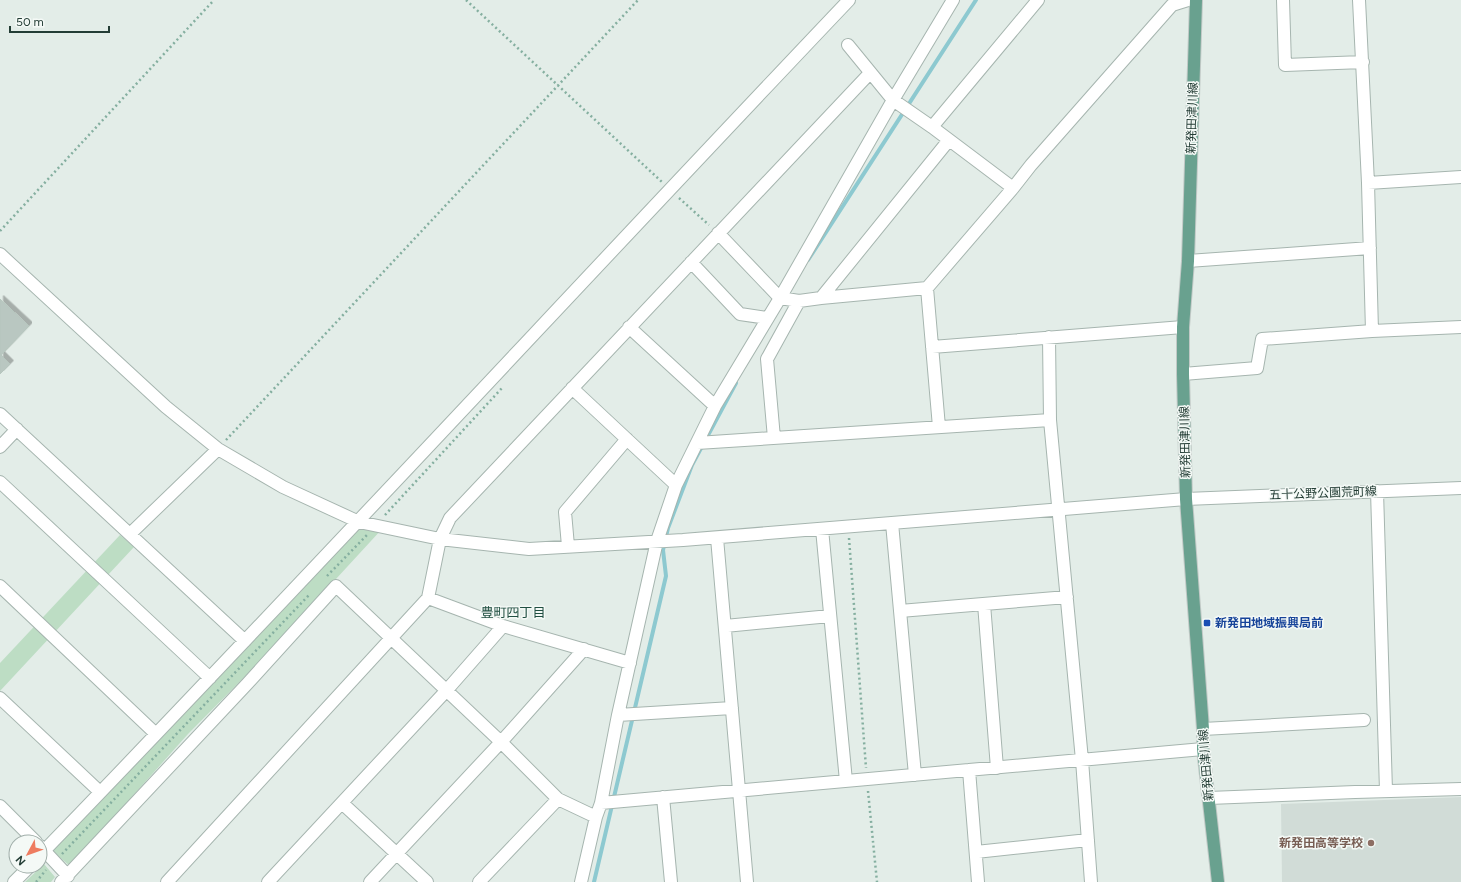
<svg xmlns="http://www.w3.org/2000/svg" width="1461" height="882" viewBox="0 0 1461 882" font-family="Figtree,'Noto Sans JP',sans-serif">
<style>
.built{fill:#d1dcd7}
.green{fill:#bdddc4}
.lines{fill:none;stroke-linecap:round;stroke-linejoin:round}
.stream{stroke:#8dc9d0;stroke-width:4}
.building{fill:#b9c7c1;stroke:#b6c6be;filter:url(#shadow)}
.minor-casing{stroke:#a6b5af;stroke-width:14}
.major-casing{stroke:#c1c9c6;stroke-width:14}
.path{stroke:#85afa0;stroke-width:2.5;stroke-dasharray:2 3;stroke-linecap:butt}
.minor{stroke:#fff;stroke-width:12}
.major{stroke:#69a18f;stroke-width:12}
.transit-dot{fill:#1a4fb4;stroke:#f4f9f6;stroke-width:1.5}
.education-dot{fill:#8d6e63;stroke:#f4f9f6;stroke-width:1.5}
.labels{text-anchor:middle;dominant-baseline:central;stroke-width:3;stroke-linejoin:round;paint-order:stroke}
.street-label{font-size:12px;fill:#233d35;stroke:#f4f9f6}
.transit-label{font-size:12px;font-weight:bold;fill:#164399;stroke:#f4f9f6;text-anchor:start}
.education-label{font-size:12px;font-weight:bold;fill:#785e54;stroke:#f4f9f6;text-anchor:end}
.neighbourhood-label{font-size:13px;fill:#204f41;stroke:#f4f9f6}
</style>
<defs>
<filter id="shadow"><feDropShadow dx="3.5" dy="-3.5" stdDeviation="0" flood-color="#0004"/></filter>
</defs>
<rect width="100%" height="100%" fill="#e3ede8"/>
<path class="built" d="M1461,797v85h-179l-1,-78z"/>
<path class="green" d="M360,524l22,5 -116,126 -78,79 -118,132 -19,-16z
M120,535l14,12 -134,144v-28z
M44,864l11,13 -4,5h-26z"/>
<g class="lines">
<path class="stream" d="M808,260l168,-260
M594,882l72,-306 -3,-26 5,-22 24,-63 44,-82"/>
</g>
<path class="building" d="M0,299l29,27 -28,29 9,9 -10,10z"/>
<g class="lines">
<g class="minor-casing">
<path id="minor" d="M1283,0l2,65 78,-3
M1359,0l9,183 4,148
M848,45l45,55 39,27 81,61
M932,127l106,-127
M1368,183l93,-6
M718,233l62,65 19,3 22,-3 106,-10 86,-100 18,-23 141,-160 16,-5
M0,254l166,153 52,42 65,38 76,35 81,17 89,10 154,-9 503,-41 275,-11
M1188,261l182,-13
M691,262l49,52 27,4
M927,288l12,139
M821,298l128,-158
M629,327l86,79
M1049,337l1,83
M932,347l251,-20
M1183,374l74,-6 5,-29 110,-8 89,-4
M572,388l104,97
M0,414l245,227
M774,438l-7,-79 32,-58
M697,443l353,-23 32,340 9,122
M0,447l17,-18
M0,482l210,196
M1377,491l9,300
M892,523l23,252
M822,529l24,252
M130,534l88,-85
M717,538l30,344
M568,546l-3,-34 62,-73
M0,586l156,148
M428,598l12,-59 10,-21 420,-445
M984,604l13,164
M900,611l167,-14
M725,626l105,-10
M0,698l100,94
M618,715l114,-7
M1203,729l161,-9
M969,770l9,112
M663,797l8,85
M1209,798l146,-6 106,-3
M342,803l85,79
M601,803l602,-54
M0,806l36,36
M40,846l28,30
M976,852l112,-12
M40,855c273,-282 539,-571 809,-855
M14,882l16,-16
M61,882l186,-198 89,-98 165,156 57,57 38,18
M167,882l261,-284 75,28 127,37
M268,882l178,-191 57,-65
M370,882l131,-140 83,-93
M479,882l79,-83
M581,882l15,-65 5,-14 17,-88 39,-174 19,-56 39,-79 65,-108 113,-198 60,-100"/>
</g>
<g class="major-casing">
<path id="major" d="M1196,0l-8,261 -5,66v47l3,125 17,230v20l15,133"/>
</g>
<path class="path" d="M466,0l196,182
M679,198l30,27
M0,231l214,-231
M226,440l412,-440
M385,515l117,-127
M849,538l17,230
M327,576l40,-41
M868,791l9,91
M62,854l248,-260
M36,882l10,-12"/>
<use href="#minor" class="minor"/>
<use href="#major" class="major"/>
</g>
<rect class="transit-dot" x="1203" y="619" width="8" height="8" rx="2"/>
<circle class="education-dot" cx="1371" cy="843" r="4"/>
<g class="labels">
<g class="street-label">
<text transform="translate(1192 118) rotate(-88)">新発田津川線</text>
<text transform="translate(1185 442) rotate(-91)">新発田津川線</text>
<text transform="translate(1323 493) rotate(-2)">五十公野公園荒町線</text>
<text transform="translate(1206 765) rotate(-95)">新発田津川線</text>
</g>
<g class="transit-label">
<text x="1215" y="623">新発田地域振興局前</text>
</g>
<g class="education-label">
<text x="1363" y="843">新発田高等学校</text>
</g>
<g class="neighbourhood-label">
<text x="513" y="612">豊町四丁目</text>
</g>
</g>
<g transform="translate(28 854) rotate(229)"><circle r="19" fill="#f4f9f6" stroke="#a0aea9"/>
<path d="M0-3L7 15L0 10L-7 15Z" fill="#ee7c60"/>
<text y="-6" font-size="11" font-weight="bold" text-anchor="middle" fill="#233d35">N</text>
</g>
<path d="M10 26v6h99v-6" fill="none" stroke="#233d35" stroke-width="2"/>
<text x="16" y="26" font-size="12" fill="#233d35" stroke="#f4f9f6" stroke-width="3" paint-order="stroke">50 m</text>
</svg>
